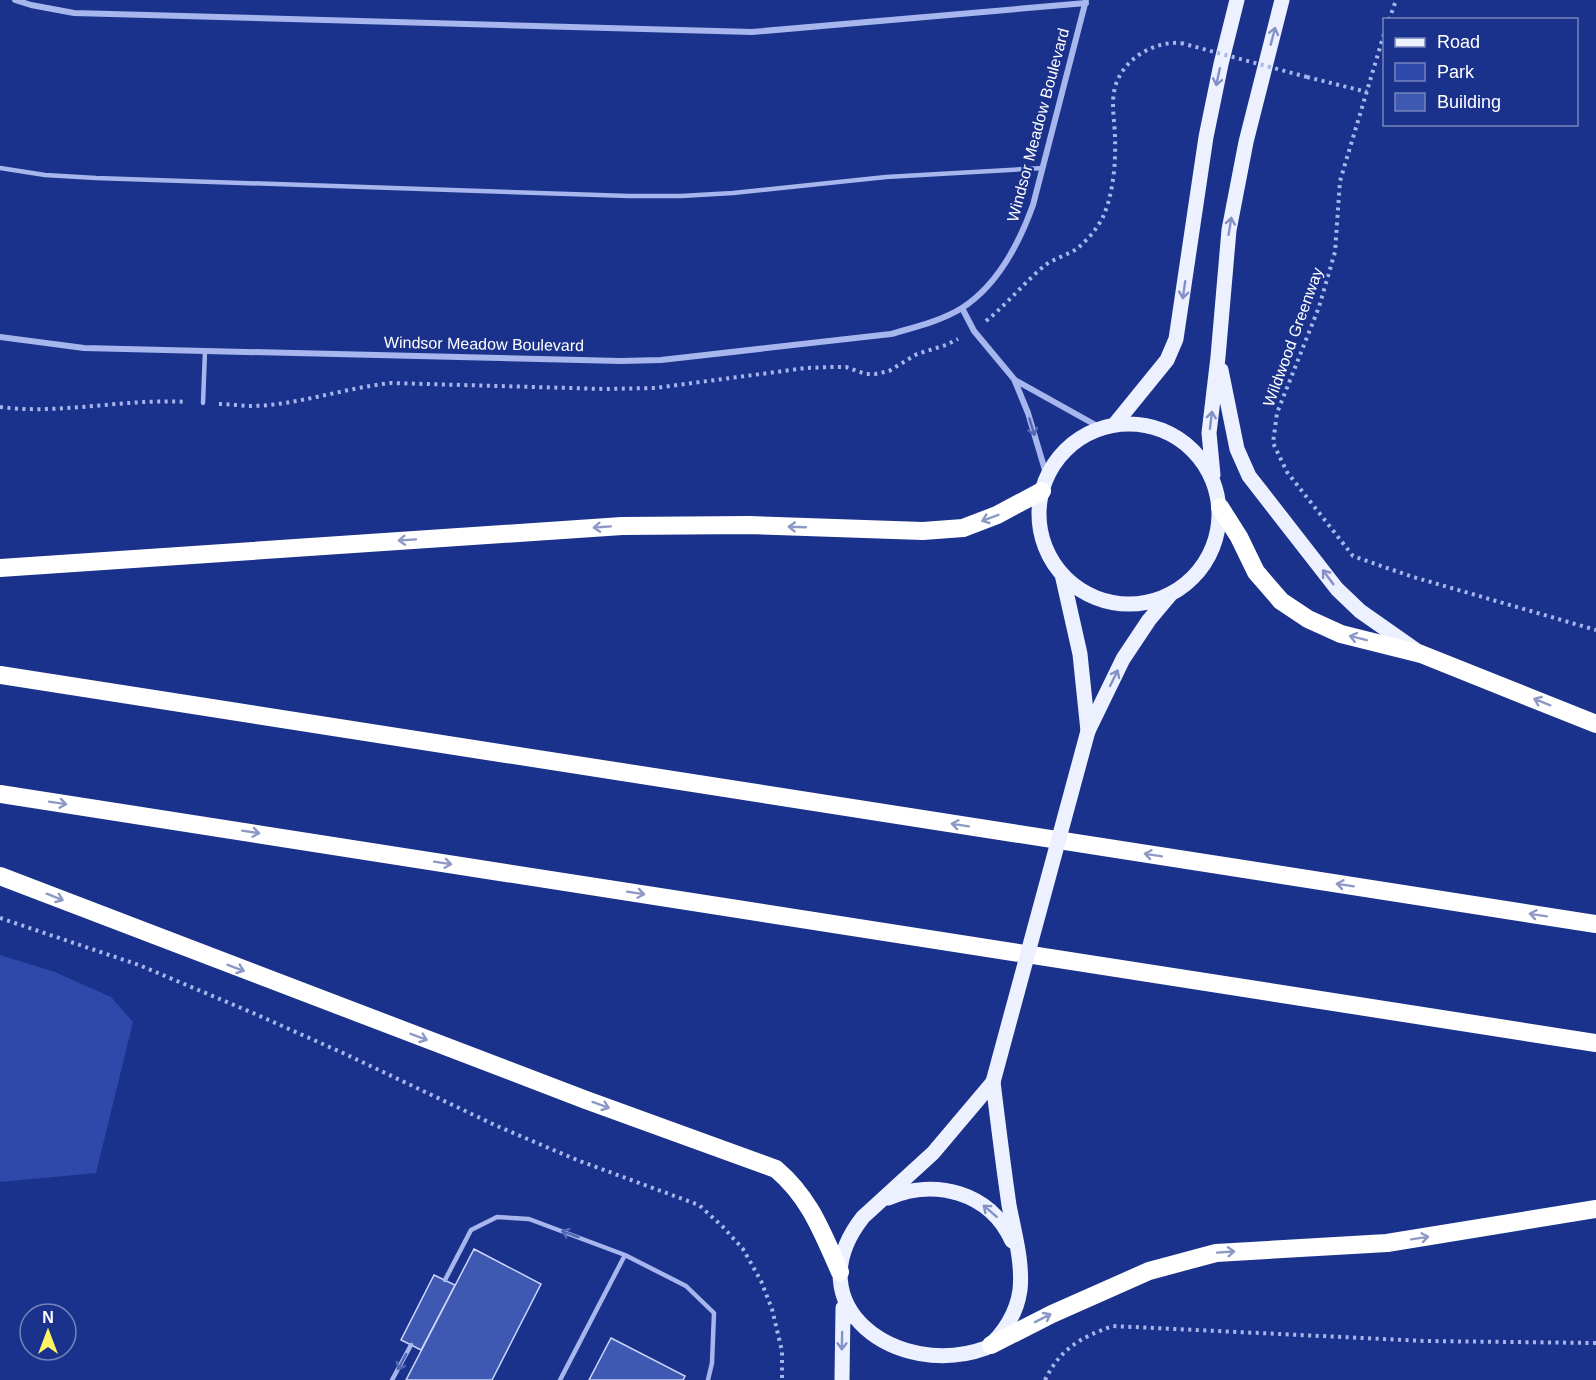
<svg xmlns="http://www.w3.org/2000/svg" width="1596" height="1380" viewBox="0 0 1596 1380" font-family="Arial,sans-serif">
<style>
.green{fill:#2e49aa}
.building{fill:#3f58b2;stroke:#cdd6fa;stroke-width:1.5}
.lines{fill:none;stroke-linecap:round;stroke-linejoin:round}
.path{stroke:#a7b6ed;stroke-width:4;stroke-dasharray:3 4.5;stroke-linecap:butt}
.lane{stroke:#a7b6ed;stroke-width:4.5}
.street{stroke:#a7b6ed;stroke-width:6}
.primary{stroke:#edf0ff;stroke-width:15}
.highway{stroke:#fff;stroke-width:18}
.path-bridge{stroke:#a7b6ed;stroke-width:4;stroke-dasharray:3 4.5;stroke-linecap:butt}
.primary-bridge{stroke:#edf0ff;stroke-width:15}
.oneway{stroke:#8491c6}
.oneway2{stroke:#5367b3}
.oneway3{stroke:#8d98c6}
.labels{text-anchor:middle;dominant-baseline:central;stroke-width:4.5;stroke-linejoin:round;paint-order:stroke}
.street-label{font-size:16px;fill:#fff;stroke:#1b328c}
</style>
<rect width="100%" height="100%" fill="#1b328c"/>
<path class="green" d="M0,955l55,17 56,25 22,25 -37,151 -96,9z"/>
<path class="building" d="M474,1249l67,35 -49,96h-86z
M434,1275l21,10 -34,65 -20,-10z
M611,1338l74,38 -2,4h-94z"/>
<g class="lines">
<path class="path" d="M1389,20l7,-20
M1384,34l-44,147 -5,71 -16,55 -42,106 -4,30 14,29 66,84 57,20 186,54
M1307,77l60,15
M986,321c21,-17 37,-37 57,-54 9,-8 22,-11 32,-17 11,-8 20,-19 27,-31 11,-23 14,-55 13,-80 0,-18 -5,-37 1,-55 9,-26 38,-43 65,-41
M219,404c11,0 22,2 33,2 46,-1 92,-18 139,-23l214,6 50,-1 151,-20 26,-1h14l20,7h9l14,-3 28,-17 29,-9 12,-6
M0,407c62,8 125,-9 187,-5
M0,918l139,47 114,48 90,40 154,73 80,34 122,45 24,22 20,22 18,32 11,28 10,42v29
M1045,1380c15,-31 36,-43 68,-54l312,15 171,2"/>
<path class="lane" d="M0,168l45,7 51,3 533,18h52l52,-3 153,-16 157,-9
M203,403l2,-52
M445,1280l26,-50 26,-13 32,2 96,36 61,31 28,27 -2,50 -4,17
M392,1380l19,-35
M560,1380l65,-125"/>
<path class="street" d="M15,0l16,5 43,8 678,19 334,-29
M962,308l12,23 40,48 14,34 19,64
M0,337l84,11 537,13 40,-1 230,-26c24,-7 50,-13 71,-26 36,-23 57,-64 71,-103l53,-205
M1015,380l86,48"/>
<path class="primary" d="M1221,370l16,79 12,27 88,113 23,22 57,40
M1039 514a90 90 0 1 1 180 0a90 90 0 1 1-180 0Z
M1115,424l52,-64 9,-21 30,-202 15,-73 16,-64
M1213,475l-4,-42 9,-76 11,-127 17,-88 36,-142
M1062,574l18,80 8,77
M1088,731l35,-72 26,-39 21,-25
M993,1082c5,41 10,82 16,123 5,27 14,57 11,85 -3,22 -16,45 -34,58 -88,32 -193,-42 -123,-131l70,-64z
M888,1198c47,-20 102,-6 124,43
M842,1380l1,-72"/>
<path class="highway" d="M1220,507l19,30 17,35 25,29 27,18 33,15 80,20 175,70
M0,568l622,-42 127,-1 174,6 40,-3 34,-13 45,-24
M0,675l1596,249
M0,794l1596,249
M0,876l586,224 190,69c34,29 46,63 64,103
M991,1345l61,-31 97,-43 67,-18 171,-10 209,-34"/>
<path class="path-bridge" d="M1181,43l126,34"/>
<path class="primary-bridge" d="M993,1082l95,-351"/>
</g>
<defs><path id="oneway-shaft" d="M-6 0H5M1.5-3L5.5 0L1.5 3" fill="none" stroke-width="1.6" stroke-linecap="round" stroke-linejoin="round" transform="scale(1.5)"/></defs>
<g class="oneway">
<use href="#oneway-shaft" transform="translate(1273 36) rotate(-75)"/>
<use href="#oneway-shaft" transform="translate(1218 77) rotate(102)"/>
<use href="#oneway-shaft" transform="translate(1230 226) rotate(-81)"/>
<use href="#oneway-shaft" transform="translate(1184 290) rotate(98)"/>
<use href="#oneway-shaft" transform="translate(1211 420) rotate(-83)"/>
<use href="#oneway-shaft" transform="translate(1328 577) rotate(-127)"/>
<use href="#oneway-shaft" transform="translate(1114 678) rotate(-64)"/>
<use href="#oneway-shaft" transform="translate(990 1211) rotate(-139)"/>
<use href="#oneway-shaft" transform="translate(842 1341) rotate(91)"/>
</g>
<g class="oneway2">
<use href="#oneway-shaft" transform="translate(1032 427) rotate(73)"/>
<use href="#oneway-shaft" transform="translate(570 1234) rotate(-160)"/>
<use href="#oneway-shaft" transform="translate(402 1362) rotate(118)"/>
</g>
<g class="oneway3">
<use href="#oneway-shaft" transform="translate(990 518) rotate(159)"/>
<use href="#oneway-shaft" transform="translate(602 527) rotate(176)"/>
<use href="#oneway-shaft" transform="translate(797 527) rotate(-178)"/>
<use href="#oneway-shaft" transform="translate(407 540) rotate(176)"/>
<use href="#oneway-shaft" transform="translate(1358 638) rotate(-166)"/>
<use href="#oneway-shaft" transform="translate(1542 702) rotate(-158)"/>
<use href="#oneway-shaft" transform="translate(58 803) rotate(9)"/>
<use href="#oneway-shaft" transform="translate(960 825) rotate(-171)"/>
<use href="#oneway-shaft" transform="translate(251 832) rotate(9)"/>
<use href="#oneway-shaft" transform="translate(1153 855) rotate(-171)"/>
<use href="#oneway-shaft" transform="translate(443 863) rotate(9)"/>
<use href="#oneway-shaft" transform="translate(1345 885) rotate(-171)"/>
<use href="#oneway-shaft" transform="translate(636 893) rotate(9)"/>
<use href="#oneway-shaft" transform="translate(55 897) rotate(22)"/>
<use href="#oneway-shaft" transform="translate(1538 915) rotate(-171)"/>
<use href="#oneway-shaft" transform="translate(236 968) rotate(21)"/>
<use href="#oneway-shaft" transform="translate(419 1037) rotate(21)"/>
<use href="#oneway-shaft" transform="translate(601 1105) rotate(20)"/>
<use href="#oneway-shaft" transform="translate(1420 1238) rotate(-9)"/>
<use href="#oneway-shaft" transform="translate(1226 1252) rotate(-4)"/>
<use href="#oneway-shaft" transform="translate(1043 1318) rotate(-27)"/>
</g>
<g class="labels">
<g class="street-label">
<text transform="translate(1038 125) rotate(-75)">Windsor Meadow Boulevard</text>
<text transform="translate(1293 337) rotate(-70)">Wildwood Greenway</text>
<text transform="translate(484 344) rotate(1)">Windsor Meadow Boulevard</text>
</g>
</g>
<rect x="1383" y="18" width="195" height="108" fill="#1b328c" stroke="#7684ba" stroke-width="1.5"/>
<rect x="1395" y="38" width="30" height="9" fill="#edf0ff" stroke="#7684ba" stroke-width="1.5"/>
<text x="1437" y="48" font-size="18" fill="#ffffff">Road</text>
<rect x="1395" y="63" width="30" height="18" fill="#2e49aa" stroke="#7684ba" stroke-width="1.5"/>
<text x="1437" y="78" font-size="18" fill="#ffffff">Park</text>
<rect x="1395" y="93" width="30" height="18" fill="#3f58b2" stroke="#7684ba" stroke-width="1.5"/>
<text x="1437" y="108" font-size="18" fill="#ffffff">Building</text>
<g transform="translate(48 1332)"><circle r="28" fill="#1b328c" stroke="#7684ba" stroke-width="1.5"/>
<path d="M0-4.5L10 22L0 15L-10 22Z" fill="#fef664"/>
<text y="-9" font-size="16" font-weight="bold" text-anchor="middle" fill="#ffffff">N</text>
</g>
</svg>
